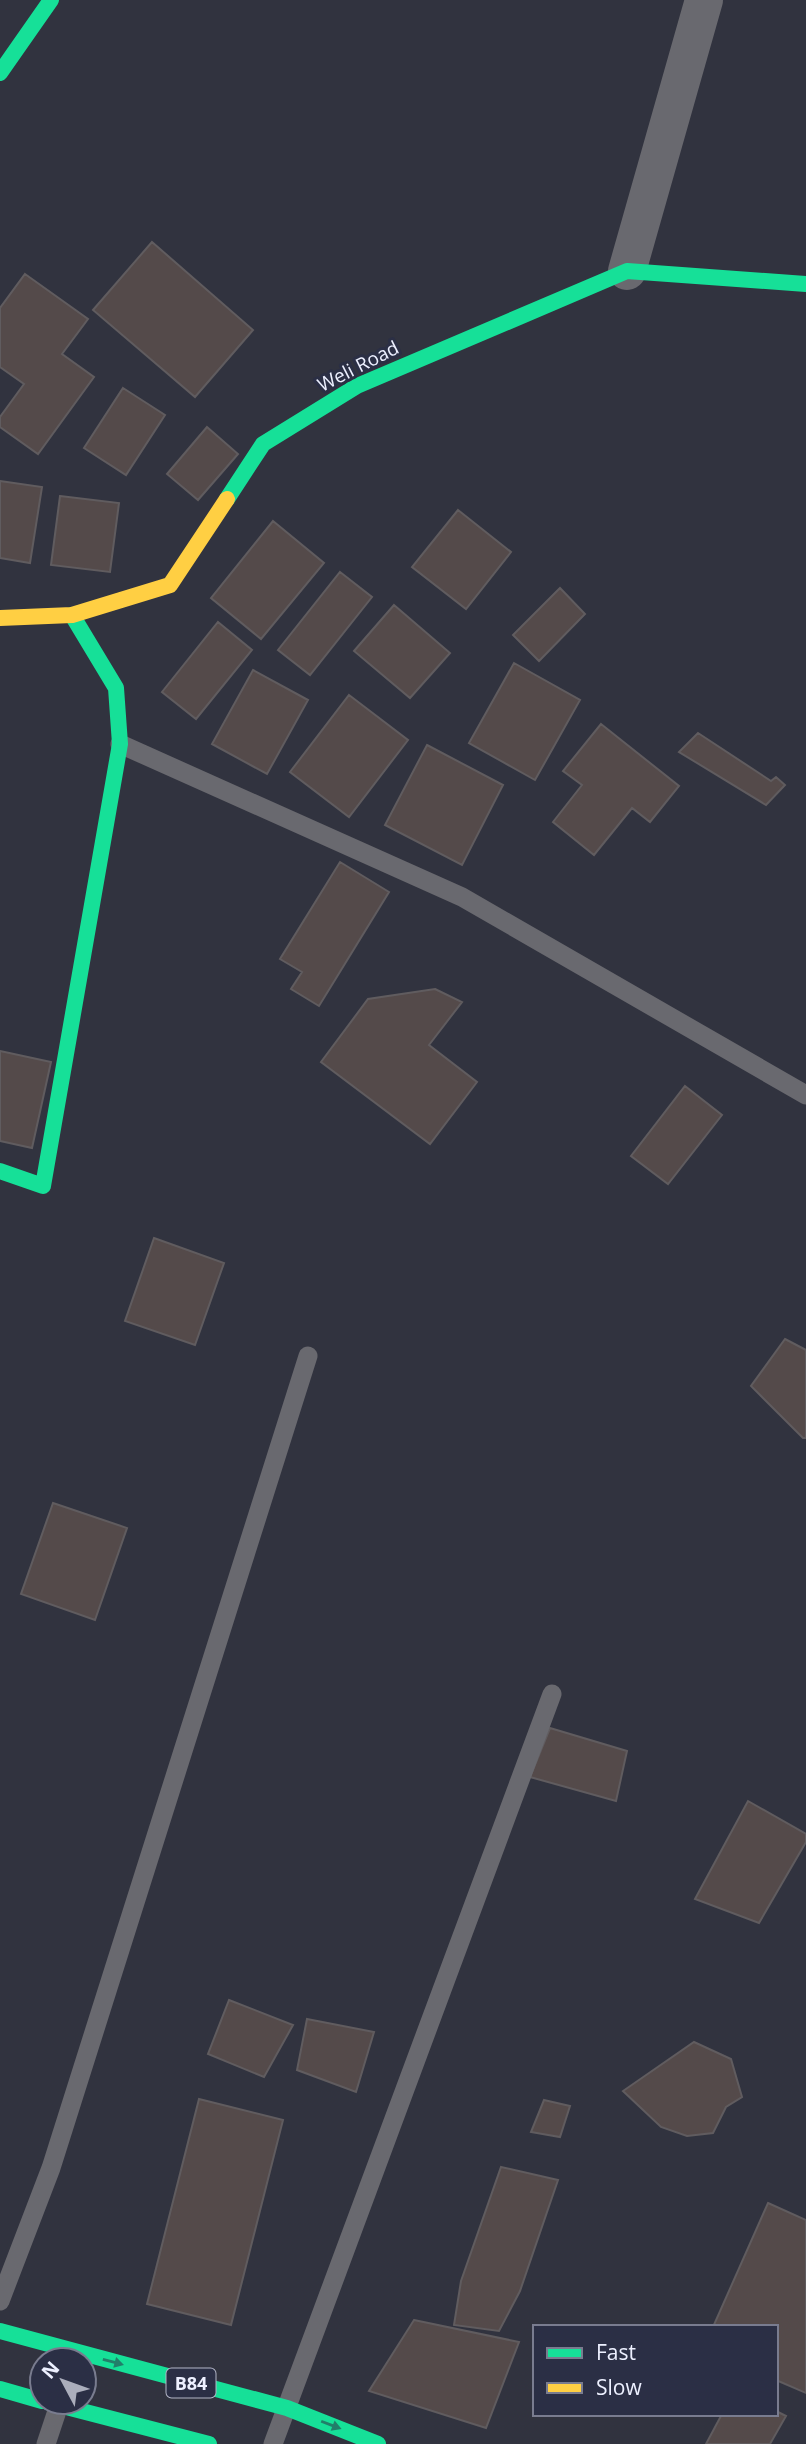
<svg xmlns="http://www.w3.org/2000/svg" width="806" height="2444" viewBox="0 0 806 2444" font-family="'Open Sans',sans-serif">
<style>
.building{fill:#544a4a;stroke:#605c5f;stroke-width:2}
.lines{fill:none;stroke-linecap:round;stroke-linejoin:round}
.lane{stroke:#69696f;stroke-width:19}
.street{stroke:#69696f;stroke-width:38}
.fast{stroke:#16e098;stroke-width:16}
.slow{stroke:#ffcf43;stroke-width:16}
.oneway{fill:#227f6a}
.labels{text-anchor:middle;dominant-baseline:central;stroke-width:6;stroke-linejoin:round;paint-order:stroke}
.shield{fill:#2b2f45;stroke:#b3b6c7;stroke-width:2}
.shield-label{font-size:18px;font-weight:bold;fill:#edf0ff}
.street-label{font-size:19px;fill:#edf0ff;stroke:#2b2f45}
</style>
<rect width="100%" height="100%" fill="#31333f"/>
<path class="building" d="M152,242l101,88 -58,67 -102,-87z
M25,274l63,45 -26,35 32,23 -56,77 -38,-27v-10l24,-33 -24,-17v-59z
M123,388l42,27 -39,60 -42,-27z
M207,427l31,27 -40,46 -31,-26z
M0,481l42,6 -12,76 -30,-5z
M60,496l59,7 -9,69 -59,-7z
M458,510l53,42 -45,57 -54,-42z
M273,521l51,42 -63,76 -50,-41z
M340,572l32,25 -62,78 -32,-25z
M560,588l25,26 -46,47 -26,-26z
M394,605l56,48 -40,45 -56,-47z
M218,622l34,28 -56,69 -34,-27z
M514,663l66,37 -45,80 -66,-37z
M253,670l55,30 -41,74 -55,-30z
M349,695l59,45 -59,77 -59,-45z
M601,724l78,62 -29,36 -18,-14 -38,47 -41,-33 29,-37 -19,-14z
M698,733l73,48 5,-4 9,8 -19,20 -87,-53z
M427,745l76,40 -41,80 -77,-40z
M340,862l49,30 -70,114 -28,-17 11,-17 -22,-13z
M435,989l27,13 -33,43 48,37 -47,62 -109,-82 47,-63z
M0,1051l51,11 -19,86 -32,-7z
M685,1086l37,29 -54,69 -37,-28z
M154,1238l70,25 -29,82 -70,-24z
M785,1339l21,11v88h-3l-52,-52z
M53,1503l74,25 -32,92 -74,-26z
M550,1728l77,23 -11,50 -86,-24z
M748,1801l58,33v8l-47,81 -64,-24z
M229,2000l64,25 -29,52 -56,-23z
M307,2019l67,13 -18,60 -59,-22z
M694,2042l37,17 11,38 -16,10 -13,26 -26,3 -26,-9 -38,-36z
M199,2099l84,21 -52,205 -84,-21z
M544,2100l26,6 -10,31 -29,-5z
M501,2167l57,13 -38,111 -21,40 -45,-6 7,-44z
M768,2203l38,17v173l-30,-13v-53h-63z
M414,2320l105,22 -33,86 -117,-37z
M776,2411l10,5 -16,28h-64l16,-30h54z"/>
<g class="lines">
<path class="lane" d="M120,744l342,153 344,198
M0,2301l51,-133 257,-812
M46,2444l13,-39
M273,2444l279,-750"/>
<path class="street" d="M627,271l77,-271"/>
<path class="fast" d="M0,73l51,-73
M227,499l36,-55 94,-58 270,-115 179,13
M0,1171l43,15 77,-442 -4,-56 -44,-73
M0,2331l287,77 91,36
M0,2389l42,12
M47,2402l162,42"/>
<path class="slow" d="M0,618l72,-3 98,-30 57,-86"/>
</g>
<defs><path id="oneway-solid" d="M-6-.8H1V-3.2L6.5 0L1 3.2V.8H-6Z" transform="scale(1.75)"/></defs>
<g class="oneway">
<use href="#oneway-solid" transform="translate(113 2362) rotate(15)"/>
<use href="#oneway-solid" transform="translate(331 2425) rotate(21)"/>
</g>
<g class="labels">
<rect class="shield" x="166.5" y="2368.5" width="49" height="29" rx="5"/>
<g class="shield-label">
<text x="191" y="2383">B84</text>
</g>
<g class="street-label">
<text transform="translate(358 366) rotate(-27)">Weli Road</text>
</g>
</g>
<rect x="533" y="2325" width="245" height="91" fill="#2b2f45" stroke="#797c8f" stroke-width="2"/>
<rect x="547" y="2348" width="35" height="10" fill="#16e098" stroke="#797c8f" stroke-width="2"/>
<text x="596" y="2360" font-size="21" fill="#edf0ff">Fast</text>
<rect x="547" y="2383" width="35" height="10" fill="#ffcf43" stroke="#797c8f" stroke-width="2"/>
<text x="596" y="2395" font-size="21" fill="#edf0ff">Slow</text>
<g transform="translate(63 2381) rotate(311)"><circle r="33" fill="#2b2f45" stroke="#797c8f" stroke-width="2"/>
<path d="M0-5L12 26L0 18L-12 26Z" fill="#abaebc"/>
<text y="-10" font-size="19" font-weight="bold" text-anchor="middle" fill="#edf0ff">N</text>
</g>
</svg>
